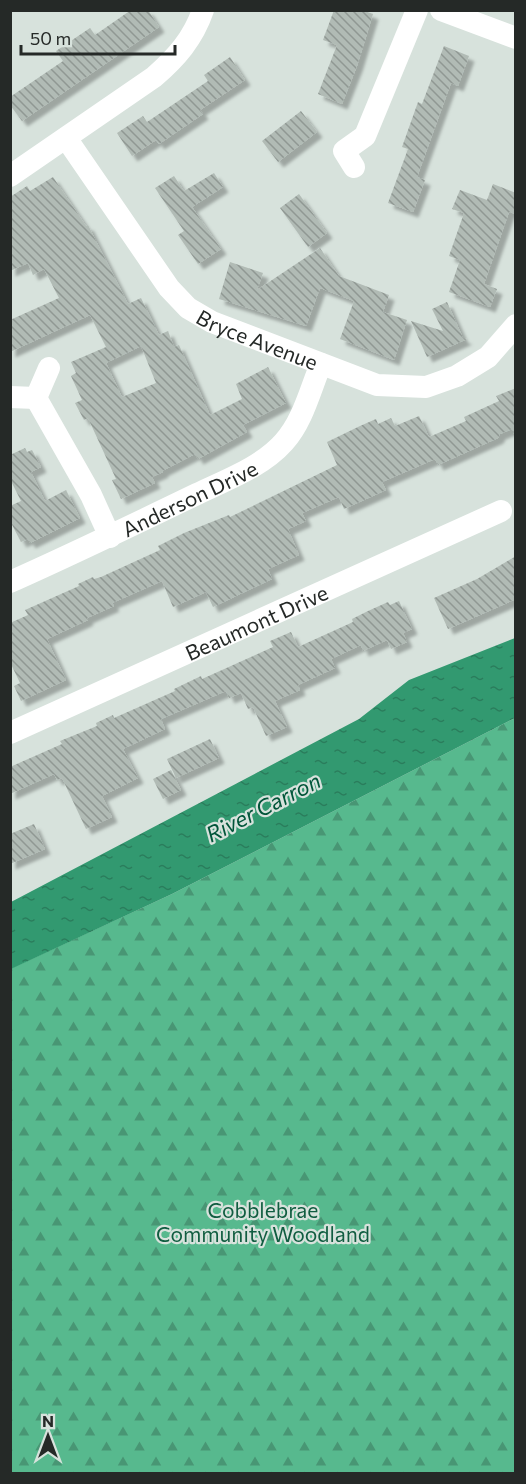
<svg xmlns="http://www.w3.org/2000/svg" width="526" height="1484" viewBox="0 0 526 1484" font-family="Commissioner,sans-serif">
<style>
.forest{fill:url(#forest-firs)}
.water{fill:url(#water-ripples)}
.building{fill:url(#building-back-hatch);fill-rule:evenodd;filter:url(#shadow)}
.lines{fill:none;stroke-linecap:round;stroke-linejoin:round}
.minor{stroke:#fff;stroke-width:22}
.labels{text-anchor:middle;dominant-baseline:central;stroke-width:4.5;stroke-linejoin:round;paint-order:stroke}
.street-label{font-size:21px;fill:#252927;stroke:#d7e2dc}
.park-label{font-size:21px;fill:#105d40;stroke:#d7e2dc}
.water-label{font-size:22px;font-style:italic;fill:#015539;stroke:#d7e2dc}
</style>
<defs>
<pattern id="forest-firs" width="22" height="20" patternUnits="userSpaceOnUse" patternTransform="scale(1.5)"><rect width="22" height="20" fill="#57b98e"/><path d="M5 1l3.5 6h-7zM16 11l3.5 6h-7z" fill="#489674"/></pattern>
<pattern id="water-ripples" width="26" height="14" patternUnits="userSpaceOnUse" patternTransform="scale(1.5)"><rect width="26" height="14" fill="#329970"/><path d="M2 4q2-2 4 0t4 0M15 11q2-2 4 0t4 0" fill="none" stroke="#2a7d5c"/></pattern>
<pattern id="building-back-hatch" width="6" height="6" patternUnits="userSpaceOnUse" patternTransform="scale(1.5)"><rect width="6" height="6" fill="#b1bbb5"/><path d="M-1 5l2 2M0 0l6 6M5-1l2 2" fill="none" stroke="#909893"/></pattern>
<filter id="shadow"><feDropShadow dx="5.5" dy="5.5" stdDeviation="1.5" flood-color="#0004"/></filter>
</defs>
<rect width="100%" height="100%" fill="#d7e2dc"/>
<path class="forest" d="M515,718v755h-504l-1,-504 162,-75z"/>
<path class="water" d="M515,638v80l-343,176 -161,75v-67l348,-183 50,-39z"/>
<path class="building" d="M131,10h17l11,17 -137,94 -12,-16v-8l53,-36 -7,-10 34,-23 5,7z
M334,10h28l11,4 -16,52 -15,38 -24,-10 19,-49 -14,-5z
M444,46l25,10 -11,30 -7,-3 -34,94 8,3 -12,32 -25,-9 20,-54 -6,-2 16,-45 4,2z
M230,57l15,23 -45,30 3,4 -44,30 -3,-4 -24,16 -15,-23 26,-17 4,6 61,-41 -4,-6z
M301,111l16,21 -39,30 -16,-21z
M214,173l9,14 -31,20 29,42 -23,15 -20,-29 6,-4 -29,-43 19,-12 10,15z
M53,177l33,49 2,-1 40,79 13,-6 18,37 9,-4 6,16 5,-2 31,70 32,-16 -6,-15 32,-17 18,36 -43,22 4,7 -49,27 -3,-5 -33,17 1,1 -11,5 3,6 -34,16 -9,-19 4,-1 -28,-61 -4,2 -9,-17 7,-3 -11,-24 5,-3 -5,-11 35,-15 -16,-32 -80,37v-32l49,-22 -15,-29 -11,6 -5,-12 -18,8v-74l17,-11 3,5zM141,346l15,37 -34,14 -16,-34z
M493,184l23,9v21l-7,-2 -25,72 13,5 -7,18 -41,-15 11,-32 -11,-4 15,-43 -12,-4 8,-19 27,10z
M299,194l28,39 -19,14 -28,-39z
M320,248l19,28 50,19 -6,17 24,8 -13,40 -54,-21 14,-38 -34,-13 -14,38 -87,-27 11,-37 33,11 -6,17z
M447,302l16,36 4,1 -40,18 -16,-36 32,10 -11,-22z
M516,388v50l-4,-9 -12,5 -2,4 -60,27 -3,-6 -53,23 4,8 -42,19 -5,-12 -37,16 4,8 -18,8 11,26 -31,14 4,10 -59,28 -7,-15 -33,15 -11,-26 -50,22 2,3 -27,12 1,2 -41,19 19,41 -45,21 -7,-15 6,-3 -10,-21v-39l18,-8 -3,-5 54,-24 -1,-2 15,-7 1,2 7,-2 59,-27 -2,-4 26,-13 45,-18 1,2 107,-52 -10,-23 33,-16 16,-7 2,5 13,-6 4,8 24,-10 10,21 37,-16 -2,-4 35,-16 -3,-5z
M25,448l2,4 5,-2 9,17 -10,5 14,29 21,-11 14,28 -50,25 -2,-4 -7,3 -11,-21v-15l11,-5 -11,-22v-24z
M516,556v43l-68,30 -14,-31 43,-19z
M399,601l13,28 -9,4 4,9 -16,7 -4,-9 -24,11 -2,-6 -30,14 4,9 -37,17 2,5 -25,11 12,26 -21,9 -13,-29 -5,2 -7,-16 -12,5 -3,-7 -65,28 4,10 -42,20 15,29 -36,18 10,21 -26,12 -24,-51 -5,2 -3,-6 -44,20v-27l52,-23 -2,-3 37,-15 -1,-3 17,-8 1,3 61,-27 -1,-2 27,-13 1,3 71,-32 -3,-6 21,-9 7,15 55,-25 -1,-3 16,-8 20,-9 2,3z
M210,739l9,19 -43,20 -9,-19z
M171,770l10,20 -18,9 -10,-20z
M34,824l11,25 -35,15v-30z"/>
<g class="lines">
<g class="minor">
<path d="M441,10l75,28"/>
<path id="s1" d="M66,138l103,150 19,20 24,14 165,63 49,2 31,-11 31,-19 28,-32"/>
<path d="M354,167l-10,-16 21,-15 52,-126"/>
<path d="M10,176l144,-99c22,-19 39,-38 49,-67"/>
<path d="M10,397l26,1 13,-30"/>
<path d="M36,398l55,97 19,42"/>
<path id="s2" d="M10,582c63,-28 125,-58 187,-88 29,-14 65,-27 87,-52 19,-21 26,-52 37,-78"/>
<path id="s3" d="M10,733l491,-222"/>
</g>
</g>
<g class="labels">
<g class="street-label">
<text stroke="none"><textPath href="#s1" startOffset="286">Bryce Avenue</textPath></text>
<text stroke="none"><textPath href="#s2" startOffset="198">Anderson Drive</textPath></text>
<text stroke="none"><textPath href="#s3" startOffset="270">Beaumont Drive</textPath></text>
</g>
<g class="park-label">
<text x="263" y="1209">Cobblebrae<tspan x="263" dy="24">Community Woodland</tspan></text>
</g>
<g class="water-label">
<text transform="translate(263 807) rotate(-27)">River Carron</text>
</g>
</g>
<rect width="526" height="1484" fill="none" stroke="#252927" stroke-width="24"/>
<g transform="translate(48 1436)" stroke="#d7e2dc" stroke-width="4.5" paint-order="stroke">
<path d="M0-4.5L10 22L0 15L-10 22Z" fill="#252927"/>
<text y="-9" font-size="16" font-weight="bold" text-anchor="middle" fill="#252927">N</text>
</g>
<path d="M21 45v9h154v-9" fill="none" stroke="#252927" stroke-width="3"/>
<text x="30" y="45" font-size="18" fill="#252927" stroke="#d7e2dc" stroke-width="4.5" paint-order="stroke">50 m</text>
</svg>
